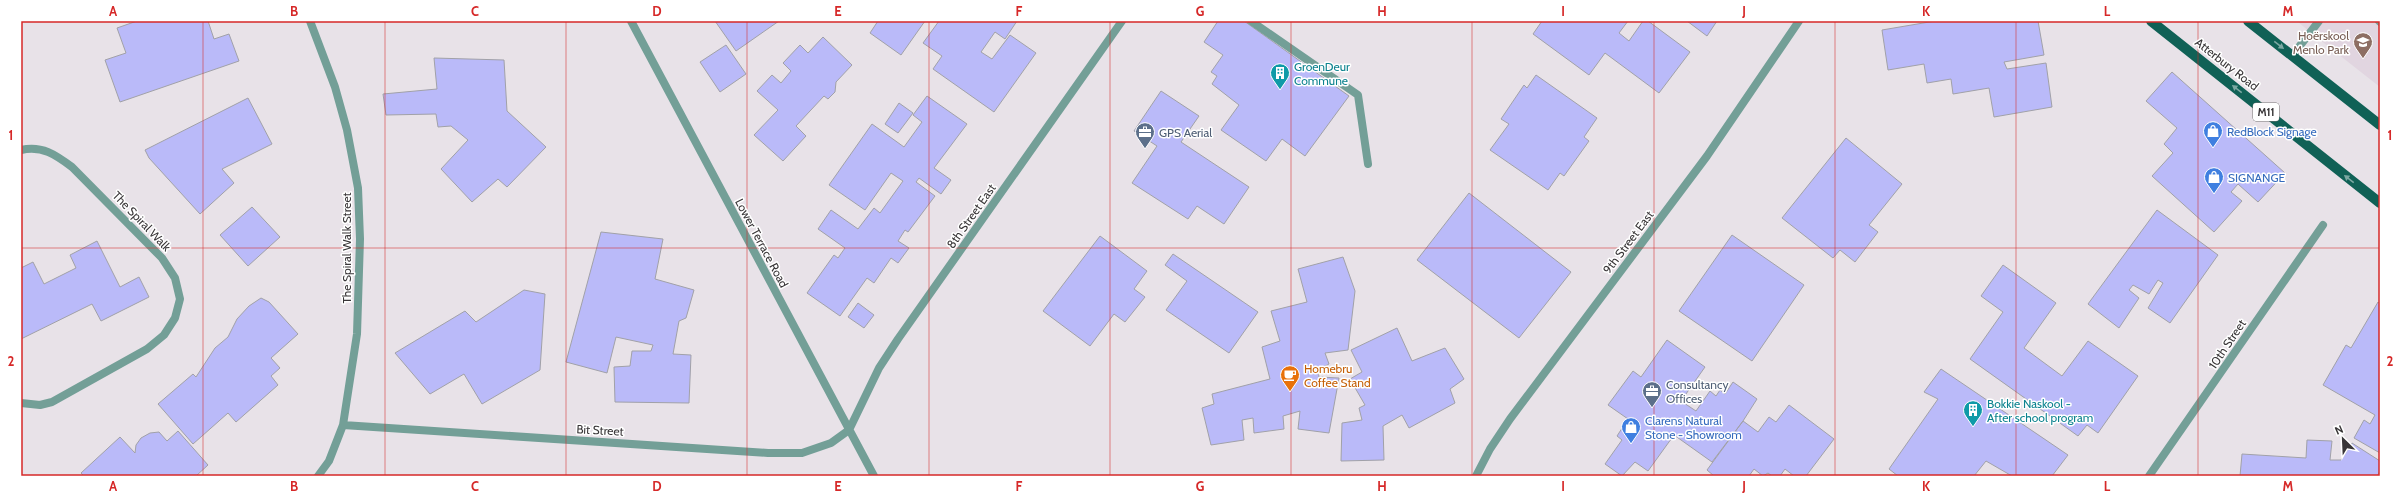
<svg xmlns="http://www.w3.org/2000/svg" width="2401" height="497" viewBox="0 0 2401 497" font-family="Cabin,sans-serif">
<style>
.built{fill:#e1d5e0}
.building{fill:#babaf9;stroke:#a1a1a8}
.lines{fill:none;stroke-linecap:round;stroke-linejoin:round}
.lane{stroke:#739f97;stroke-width:8}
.street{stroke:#739f97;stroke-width:8}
.primary{stroke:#106156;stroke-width:10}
.oneway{fill:#7ca8a2}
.grid{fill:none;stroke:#d62828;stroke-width:1;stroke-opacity:0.55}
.labels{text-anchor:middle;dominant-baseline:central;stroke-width:3;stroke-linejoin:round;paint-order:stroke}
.shield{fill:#fff;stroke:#747273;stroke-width:1}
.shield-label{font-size:11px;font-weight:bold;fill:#383537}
.education-label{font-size:12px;fill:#785e54;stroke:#fff;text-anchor:end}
.street-label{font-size:12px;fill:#383537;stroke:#fff}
.culture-label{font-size:12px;fill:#0d838f;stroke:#fff;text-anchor:start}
.shop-label{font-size:12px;fill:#366cbe;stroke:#fff;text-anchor:start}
.service-label{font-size:12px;fill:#4e5e75;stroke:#fff;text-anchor:start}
.food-label{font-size:12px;fill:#c56008;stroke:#fff;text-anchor:start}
.neatline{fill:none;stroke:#d62828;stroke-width:1.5}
.grid-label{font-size:13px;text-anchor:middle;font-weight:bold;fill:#d62828}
</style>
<rect width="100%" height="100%" fill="#e8e2e8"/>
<path class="built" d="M2297,21h83v66l-70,-55z"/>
<path class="building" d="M137,21h71l6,18 15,-5 10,27 -119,41 -15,-42 21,-7 -9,-25z
M715,21h64l-43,30z
M878,21h47l-24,34 -31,-22z
M939,21h78l-12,18 -10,-7 -14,20 11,7 18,-24 26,18 -42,59 -61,-43 9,-13 -19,-13z
M1218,21h26l105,75 -44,60 -23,-17 -16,22 -45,-31 18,-25 -27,-21 5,-8 -6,-4 12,-17 -19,-13z
M1542,21h86l-9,12 10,8 14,-20h5l42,31 -31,41 -54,-40 -16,22 -56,-41z
M1687,21h30l-10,15z
M1935,21h103l6,34 -40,7 3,7 39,-6 6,44 -58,10 -5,-29 -36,6 -2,-15 -24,4 -3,-19 -36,6 -6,-40z
M823,37l29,28 -16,17 -1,10 -7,7 -4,-3 -28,30 10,10 -23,25 -29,-26 24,-25 -21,-19 15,-16 9,8 10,-12 -8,-8 17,-18 8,8z
M726,45l20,29 -26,18 -20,-30z
M434,58l70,2 3,51 39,36 -39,40 -9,-8 -26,23 -31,-33 27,-29 -17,-14 -13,1 -2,-13 -50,1 -3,-21 54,-5z
M2172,72l113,101 -27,29 -20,-18 -7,8 11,9 -28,31 -62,-56 21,-23 -9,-9 13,-16 -31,-27z
M1536,75l61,43 -13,19 5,4 -25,35 -4,-3 -12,17 -58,-40 19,-26 -8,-5 23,-34 3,3z
M1161,91l38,25 -18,26 68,45 -25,37 -27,-18 -9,13 -56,-36 25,-37 -23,-15z
M927,96l40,28 -33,44 17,12 -10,14 -22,-16 -3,4 19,14 -27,36 -3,-2 -7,11 11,7 -11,15 -7,-5 -17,25 -7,-5 -27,38 -33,-23 27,-38 4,3 7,-10 -27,-19 13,-19 27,19 16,-21 6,5 23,-32 -12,-8 -26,37 -36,-25 43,-61 32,23 18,-25 -9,-7z
M248,98l24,46 -50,25 12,14 -34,31 -51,-56 -4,-8z
M899,103l14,10 -15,20 -13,-9z
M1846,138l56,46 -33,41 9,7 -23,30 -15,-12 -7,8 -51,-40z
M1469,193l102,79 -52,66 -102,-78z
M252,207l28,30 -32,29 -28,-31z
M2157,210l61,45 -48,68 -22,-15 15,-25 -5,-3 -9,14 -16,-9 -4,5 10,8 -20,30 -31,-24z
M601,232l62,7 -8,40 39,11 -8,28 -7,3 -6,33 18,1 -2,48 -74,-1 -1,-35 16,-1 2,-15h19l2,-6 -37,-8 -9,36 -41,-11z
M1732,235l72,50 -52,76 -73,-50z
M1100,236l47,35 -13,18 11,8 -20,25 -11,-8 -24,32 -47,-35z
M97,241l23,46 19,-10 10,20 -48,24 -9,-17 -71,35v-71l12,-6 11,22 32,-16 -6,-13z
M1173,254l85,58 -29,41 -63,-43 21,-29 -22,-16z
M1343,257l12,34 -7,59 -23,3 4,11 -11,6 1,7 20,1 -10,55 -31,-4 2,-18 -17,5 1,13 -30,4 -1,-15 -11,2 2,20 -33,5 -9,-37 12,-4 -2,-10 58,-15 -8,-32 18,-6 -9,-30 36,-9 -9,-33z
M2003,265l53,38 -32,45 38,28 26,-35 50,35 -40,57 -11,-8 -9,11 -108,-77 33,-47 -22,-16z
M524,290l21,4 -5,76 -58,34 -18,-30 -34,20 -35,-41 70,-42 11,11z
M261,298l8,4 29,32 -27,24 9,10 -9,8 7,9 -42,37 -8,-9 -35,31 -35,-40 35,-30 3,3 19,-29 13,-11 9,-18 12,-13z
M2378,302l2,2v149l-26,-15 10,-18 6,4 5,-9 -52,-30 23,-40 5,3z
M858,303l16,12 -10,13 -16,-11z
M1397,328l15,33 33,-13 19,31 -14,10 5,14 -46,25 -7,-13 -19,11 1,34 -43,1 1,-38 20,-3 -3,-12 6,-3 -15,-26 12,-7 -11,-22z
M1667,340l38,27 -24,34 15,10 14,-20 6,5 4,-6 5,4 8,-12 24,17 -14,22 -31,41 -38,-27 -26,36 -13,-9 -13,14 -17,-12 17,-24 -5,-4 11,-17 -20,-14 25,-34 8,6z
M1941,369l127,86 -16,21h-40l-26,-15 -12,15h-76l-9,-7 49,-70 -14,-7z
M1789,405l45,34 -28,37h-12l-9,-7 -5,7h-8l-4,-3 -5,3 -9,-7 -5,7h-35l-7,-6 36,-49 15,11 11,-15 7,5z
M178,431l30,34 -12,11h-112l-3,-3 39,-36 15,16 1,-8 5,-7 9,-5 9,-1 8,9z
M2307,440l25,1 -2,19h11l11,-17 28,18v10l-3,5h-137l2,-22 64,4z"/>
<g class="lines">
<path class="lane" d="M2379,21l1,1
M2292,56l27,-35"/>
<path class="street" d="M310,21l25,66 12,43 11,58 2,51 -3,95 -14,91 -14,36 -11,15
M631,21l243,455
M1251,21l107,74 10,69
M21,150c21,-5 35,5 51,17l90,91 13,20 5,21 -5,19 -11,17 -17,14 -95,53 -12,3 -19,-2
M343,425l425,28h34l29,-10 18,-13 30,-62 19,-29 224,-318
M1476,476l14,-27 20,-30 197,-263 92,-135
M2149,476l174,-251"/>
<path class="primary" d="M2151,21l229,182
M2248,21l132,104"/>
</g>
<defs><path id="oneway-solid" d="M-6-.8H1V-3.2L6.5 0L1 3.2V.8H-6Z"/></defs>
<g class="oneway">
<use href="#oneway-solid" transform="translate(2279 45) rotate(38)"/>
<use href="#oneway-solid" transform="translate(2237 89) rotate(-142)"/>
<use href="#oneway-solid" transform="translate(2349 179) rotate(-142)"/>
</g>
<path class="grid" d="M203,21v455M385,21v455M566,21v455M747,21v455M929,21v455M1110,21v455M1291,21v455M1472,21v455M1654,21v455M1835,21v455M2016,21v455M2198,21v455M21,248h2359"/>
<defs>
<g id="school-pin" transform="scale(1)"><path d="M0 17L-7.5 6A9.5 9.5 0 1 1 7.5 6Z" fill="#8d6e63" stroke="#fff"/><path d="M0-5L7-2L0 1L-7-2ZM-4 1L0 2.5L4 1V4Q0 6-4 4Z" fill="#fff"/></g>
<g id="building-pin" transform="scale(1)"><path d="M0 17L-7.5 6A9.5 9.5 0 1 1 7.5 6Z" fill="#0f9aa8" stroke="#fff"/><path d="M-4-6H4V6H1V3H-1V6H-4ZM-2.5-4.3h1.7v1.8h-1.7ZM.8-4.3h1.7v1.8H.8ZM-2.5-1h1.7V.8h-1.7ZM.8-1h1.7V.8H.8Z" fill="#fff"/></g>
<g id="shop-pin" transform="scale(1)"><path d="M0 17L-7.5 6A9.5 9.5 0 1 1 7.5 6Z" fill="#3f7fe0" stroke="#fff"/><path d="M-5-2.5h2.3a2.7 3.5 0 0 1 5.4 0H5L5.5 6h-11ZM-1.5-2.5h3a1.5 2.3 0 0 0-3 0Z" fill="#fff"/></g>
<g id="office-pin" transform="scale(1)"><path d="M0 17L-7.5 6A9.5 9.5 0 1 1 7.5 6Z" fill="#5c6f8a" stroke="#fff"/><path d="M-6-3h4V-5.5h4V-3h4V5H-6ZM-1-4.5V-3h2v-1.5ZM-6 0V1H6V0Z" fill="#fff"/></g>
<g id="cafe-pin" transform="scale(1)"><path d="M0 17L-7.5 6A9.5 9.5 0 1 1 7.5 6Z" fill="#e8710a" stroke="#fff"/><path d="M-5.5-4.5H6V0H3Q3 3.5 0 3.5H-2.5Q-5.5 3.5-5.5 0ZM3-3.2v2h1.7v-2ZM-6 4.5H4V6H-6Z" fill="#fff"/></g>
</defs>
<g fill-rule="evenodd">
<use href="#school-pin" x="2363" y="42"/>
<use href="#building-pin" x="1280" y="73"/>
<use href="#shop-pin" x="2213" y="131"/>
<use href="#office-pin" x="1145" y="132"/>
<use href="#shop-pin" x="2214" y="177"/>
<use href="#cafe-pin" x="1290" y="375"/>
<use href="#office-pin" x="1652" y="391"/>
<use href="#building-pin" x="1973" y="410"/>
<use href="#shop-pin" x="1631" y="427"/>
</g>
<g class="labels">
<rect class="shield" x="2253" y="103" width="26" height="18" rx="3"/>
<g class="shield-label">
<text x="2266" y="112">M11</text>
</g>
<g class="education-label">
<text x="2349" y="35">Hoërskool<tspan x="2349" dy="14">Menlo Park</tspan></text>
</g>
<g class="street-label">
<text transform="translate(2227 64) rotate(38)">Atterbury Road</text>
<text transform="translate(971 216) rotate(-55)">8th Street East</text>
<text transform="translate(142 221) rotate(46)">The Spiral Walk</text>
<text transform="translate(1628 242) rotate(-53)">9th Street East</text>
<text transform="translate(762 243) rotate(62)">Lower Terrace Road</text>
<text transform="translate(346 248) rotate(-90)">The Spiral Walk Street</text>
<text transform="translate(2227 344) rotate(-56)">10th Street</text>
<text transform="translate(600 430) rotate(3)">Bit Street</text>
</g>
<g class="culture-label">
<text x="1294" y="66">GroenDeur<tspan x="1294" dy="14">Commune</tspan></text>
<text x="1987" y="403">Bokkie Naskool -<tspan x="1987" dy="14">After school program</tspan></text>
</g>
<g class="shop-label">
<text x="2227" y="131">RedBlock Signage</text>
<text x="2228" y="177">SIGNANGE</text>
<text x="1645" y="420">Clarens Natural<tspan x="1645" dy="14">Stone - Showroom</tspan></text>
</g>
<g class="service-label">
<text x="1159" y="132">GPS Aerial</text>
<text x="1666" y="384">Consultancy<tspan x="1666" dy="14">Offices</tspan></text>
</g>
<g class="food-label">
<text x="1304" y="368">Homebru<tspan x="1304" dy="14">Coffee Stand</tspan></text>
</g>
</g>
<rect width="2401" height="497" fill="none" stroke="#ffffff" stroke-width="44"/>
<g transform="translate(2343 439) rotate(336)" stroke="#ffffff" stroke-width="3" paint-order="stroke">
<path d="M0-3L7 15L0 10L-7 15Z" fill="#383537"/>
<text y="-6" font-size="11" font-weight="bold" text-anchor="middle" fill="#383537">N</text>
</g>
<rect x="22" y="22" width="2357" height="453" class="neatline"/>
<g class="grid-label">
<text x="113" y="16">A</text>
<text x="294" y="16">B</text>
<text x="475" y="16">C</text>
<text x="657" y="16">D</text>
<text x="838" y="16">E</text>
<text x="1019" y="16">F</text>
<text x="1200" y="16">G</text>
<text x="1382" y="16">H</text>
<text x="1563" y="16">I</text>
<text x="1744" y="16">J</text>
<text x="1926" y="16">K</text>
<text x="2107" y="16">L</text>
<text x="2288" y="16">M</text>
<text x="11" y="140">1</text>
<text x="2390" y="140">1</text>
<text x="11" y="366">2</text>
<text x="2390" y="366">2</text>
<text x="113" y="491">A</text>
<text x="294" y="491">B</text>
<text x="475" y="491">C</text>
<text x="657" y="491">D</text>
<text x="838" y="491">E</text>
<text x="1019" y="491">F</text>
<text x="1200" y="491">G</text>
<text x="1382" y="491">H</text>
<text x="1563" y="491">I</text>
<text x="1744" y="491">J</text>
<text x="1926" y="491">K</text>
<text x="2107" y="491">L</text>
<text x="2288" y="491">M</text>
</g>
</svg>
